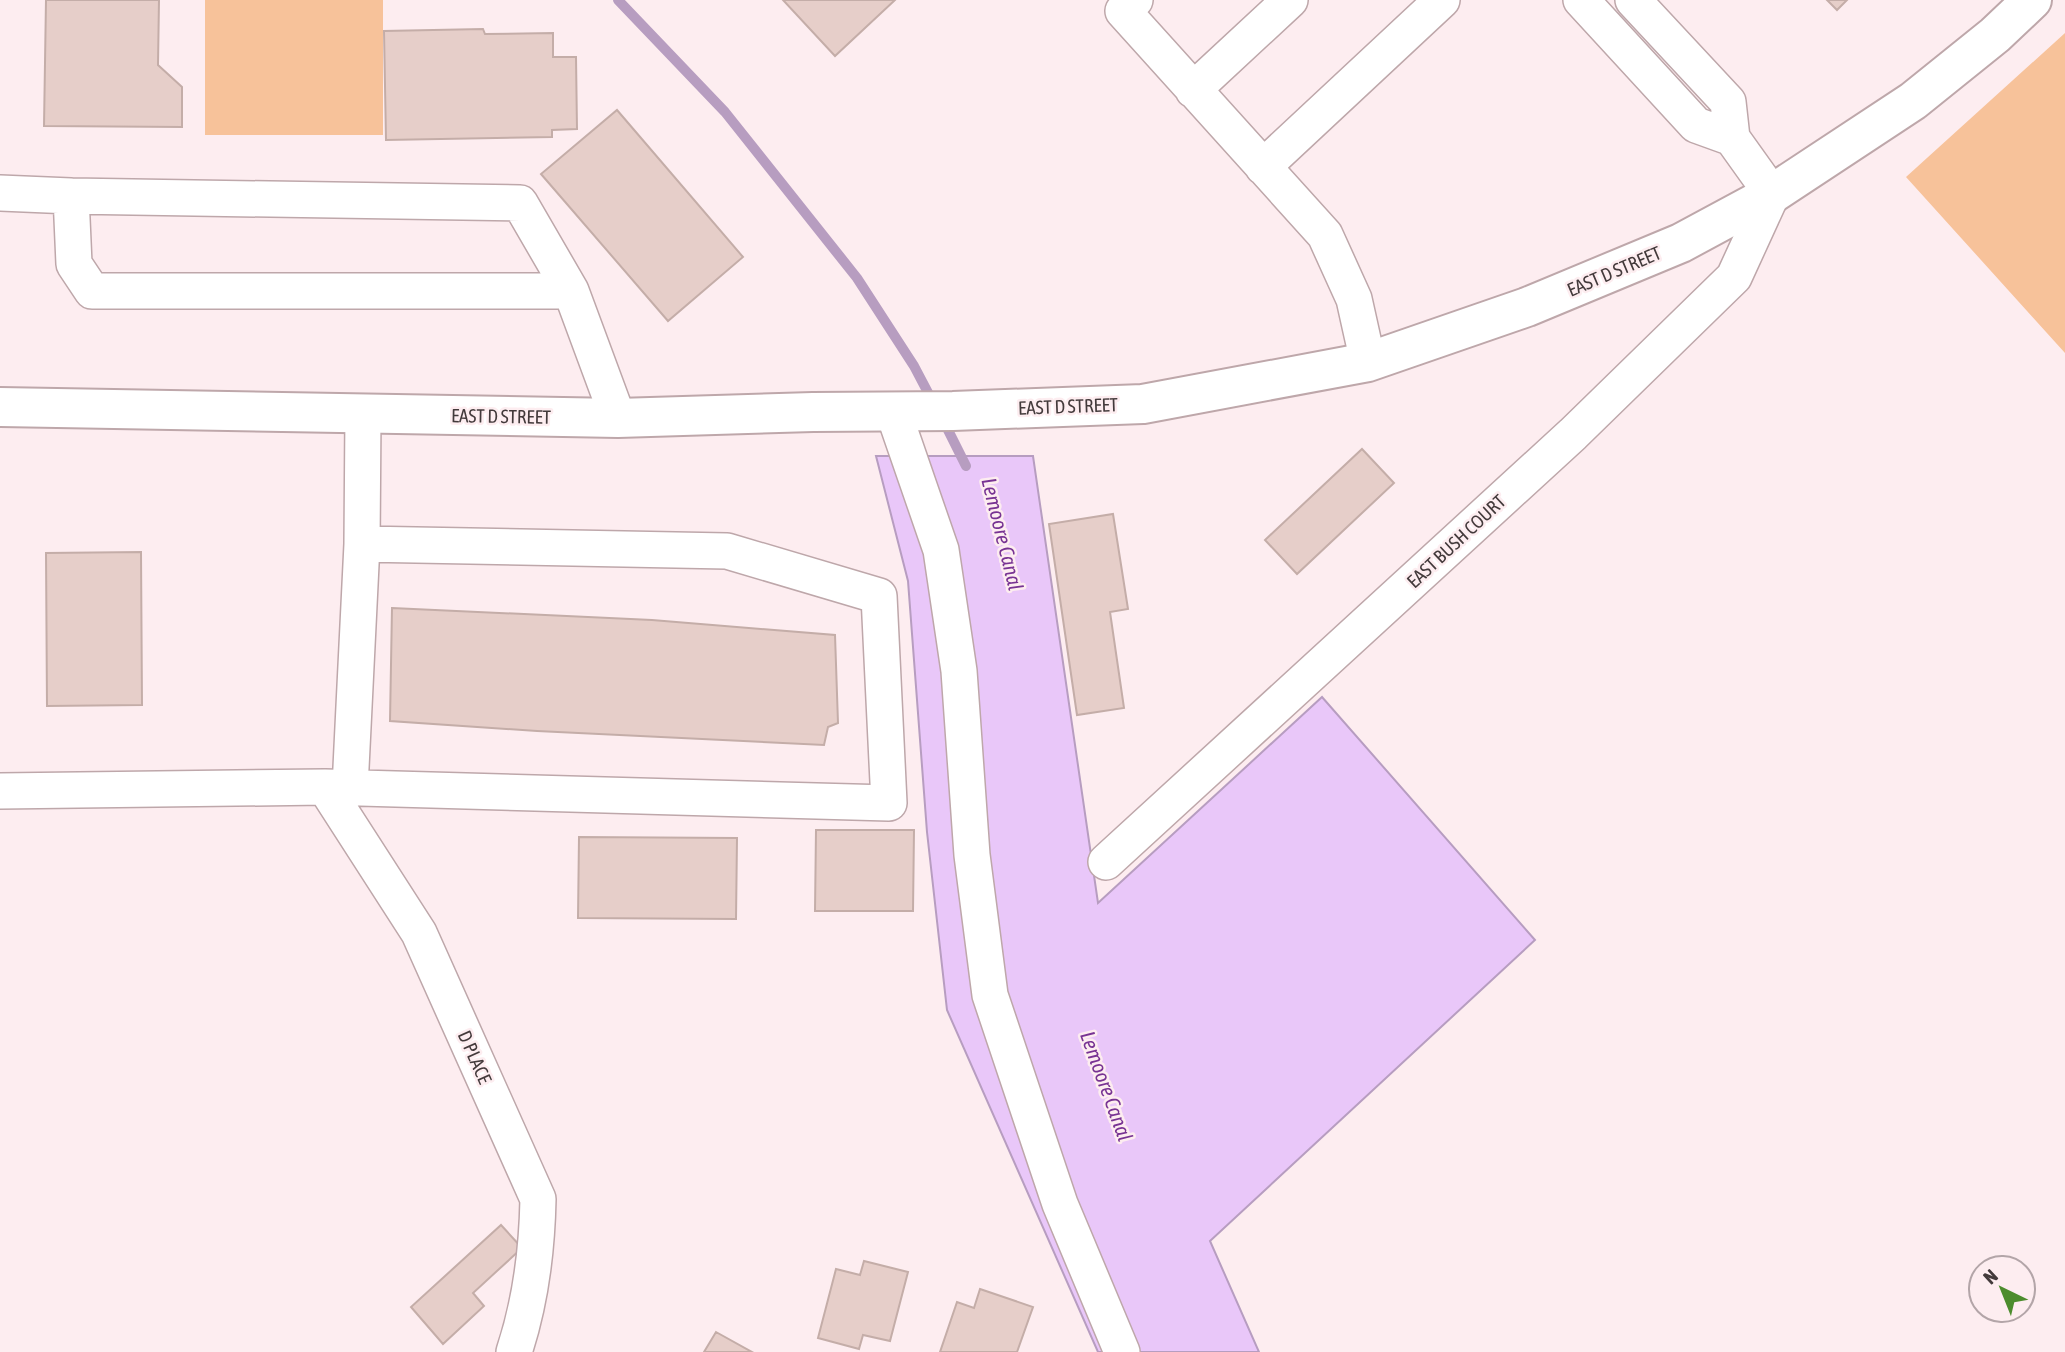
<svg xmlns="http://www.w3.org/2000/svg" width="2065" height="1352" viewBox="0 0 2065 1352" font-family="'Asap Condensed',sans-serif">
<style>
.green{fill:#f7c29a}
.water{fill:#e9c7f9;stroke:#b79dc0;stroke-width:2}
.lines{fill:none;stroke-linecap:round;stroke-linejoin:round}
.stream{stroke:#b79dc0;stroke-width:10}
.building{fill:#e6cec9;stroke:#c4ada8;stroke-width:2}
.minor-casing{stroke:#bea7aa;stroke-width:38}
.major-casing{stroke:#bea7aa;stroke-width:42}
.minor{stroke:#fff;stroke-width:35}
.major{stroke:#fff;stroke-width:38}
.labels{text-anchor:middle;dominant-baseline:central;stroke-width:5;stroke-linejoin:round;paint-order:stroke}
.street-label{font-size:19px;fill:#433a3b;stroke:#fdedf0}
.water-label{font-size:21px;font-style:italic;fill:#783393;stroke:#fdedf0}
</style>
<rect width="100%" height="100%" fill="#fdedf0"/>
<path class="green" d="M205,0h178v135h-178z
M2065,33v320l-159,-176z"/>
<path class="water" d="M876,456h157l65,447 224,-206 213,243 -325,301 49,111h-161l-151,-342 -20,-178 -19,-251z"/>
<g class="lines">
<path class="stream" d="M618,0l107,112 132,166 57,88 20,38
M942,418l24,48"/>
</g>
<path class="building" d="M46,0h113l-1,65 24,22v40l-138,-1z
M783,0h112l-60,56z
M1827,0h20l-10,10z
M483,29l2,5 68,-1v24h23l1,72 -25,1v7l-166,3 -2,-109z
M617,110l126,147 -75,64 -127,-147z
M1362,449l32,34 -97,91 -32,-34z
M1113,514l15,95 -18,3 14,96 -47,7 -28,-191z
M141,552l1,153 -95,1 -1,-153z
M392,608l260,12 183,15 3,88 -10,4 -4,18 -287,-14 -147,-10z
M816,830h98l-1,81h-98z
M579,837l158,1 -1,81 -158,-1z
M501,1225l21,23 -49,45 11,13 -41,38 -32,-37z
M864,1261l44,11 -18,69 -27,-6 -4,14 -41,-11 18,-69 24,6z
M980,1289l53,18 -16,45h-77l17,-50 17,6z
M716,1332l36,20h-48z"/>
<g class="lines">
<g class="minor-casing">
<path id="minor" d="M1135,0l-12,11 202,224 29,64 14,63
M1581,0l115,125 36,13
M1193,90l97,-90
M1263,167l179,-167
M0,193l71,3 3,68 18,27h479l47,127
M71,196l449,7 51,88
M893,411l48,139 18,121 13,184 18,140 70,209 62,148
M325,787l94,146 119,266c-1,51 -8,105 -24,153
M350,788l12,-244
M0,791l325,-4 564,16 -10,-207 -152,-45 -365,-7 1,-130
M1106,862l467,-428 161,-157 38,-83 -40,-56 -4,-36 -95,-102"/>
</g>
<g class="major-casing">
<path id="major" d="M0,407l618,11 195,-6 140,-1 190,-7 225,-42 159,-55 154,-64 91,-49 141,-93 82,-66 37,-35"/>
</g>
<use href="#minor" class="minor"/>
<use href="#major" class="major"/>
</g>
<g class="labels">
<g class="street-label">
<text transform="translate(1614 271) rotate(-23)">EAST D STREET</text>
<text transform="translate(1068 406) rotate(-2)">EAST D STREET</text>
<text transform="translate(501 416) rotate(1)">EAST D STREET</text>
<text transform="translate(1456 541) rotate(-43)">EAST BUSH COURT</text>
<text transform="translate(475 1057) rotate(66)">D PLACE</text>
</g>
<g class="water-label">
<text transform="translate(1003 534) rotate(76)">Lemoore Canal</text>
<text transform="translate(1107 1086) rotate(70)">Lemoore Canal</text>
</g>
</g>
<g transform="translate(2002 1289) rotate(317)"><circle r="33" fill="#fdedf0" stroke="#b3a5a8" stroke-width="2"/>
<path d="M0-5L12 26L0 18L-12 26Z" fill="#4c8c2d"/>
<text y="-10" font-size="19" font-weight="bold" text-anchor="middle" fill="#433a3b">N</text>
</g>
</svg>
